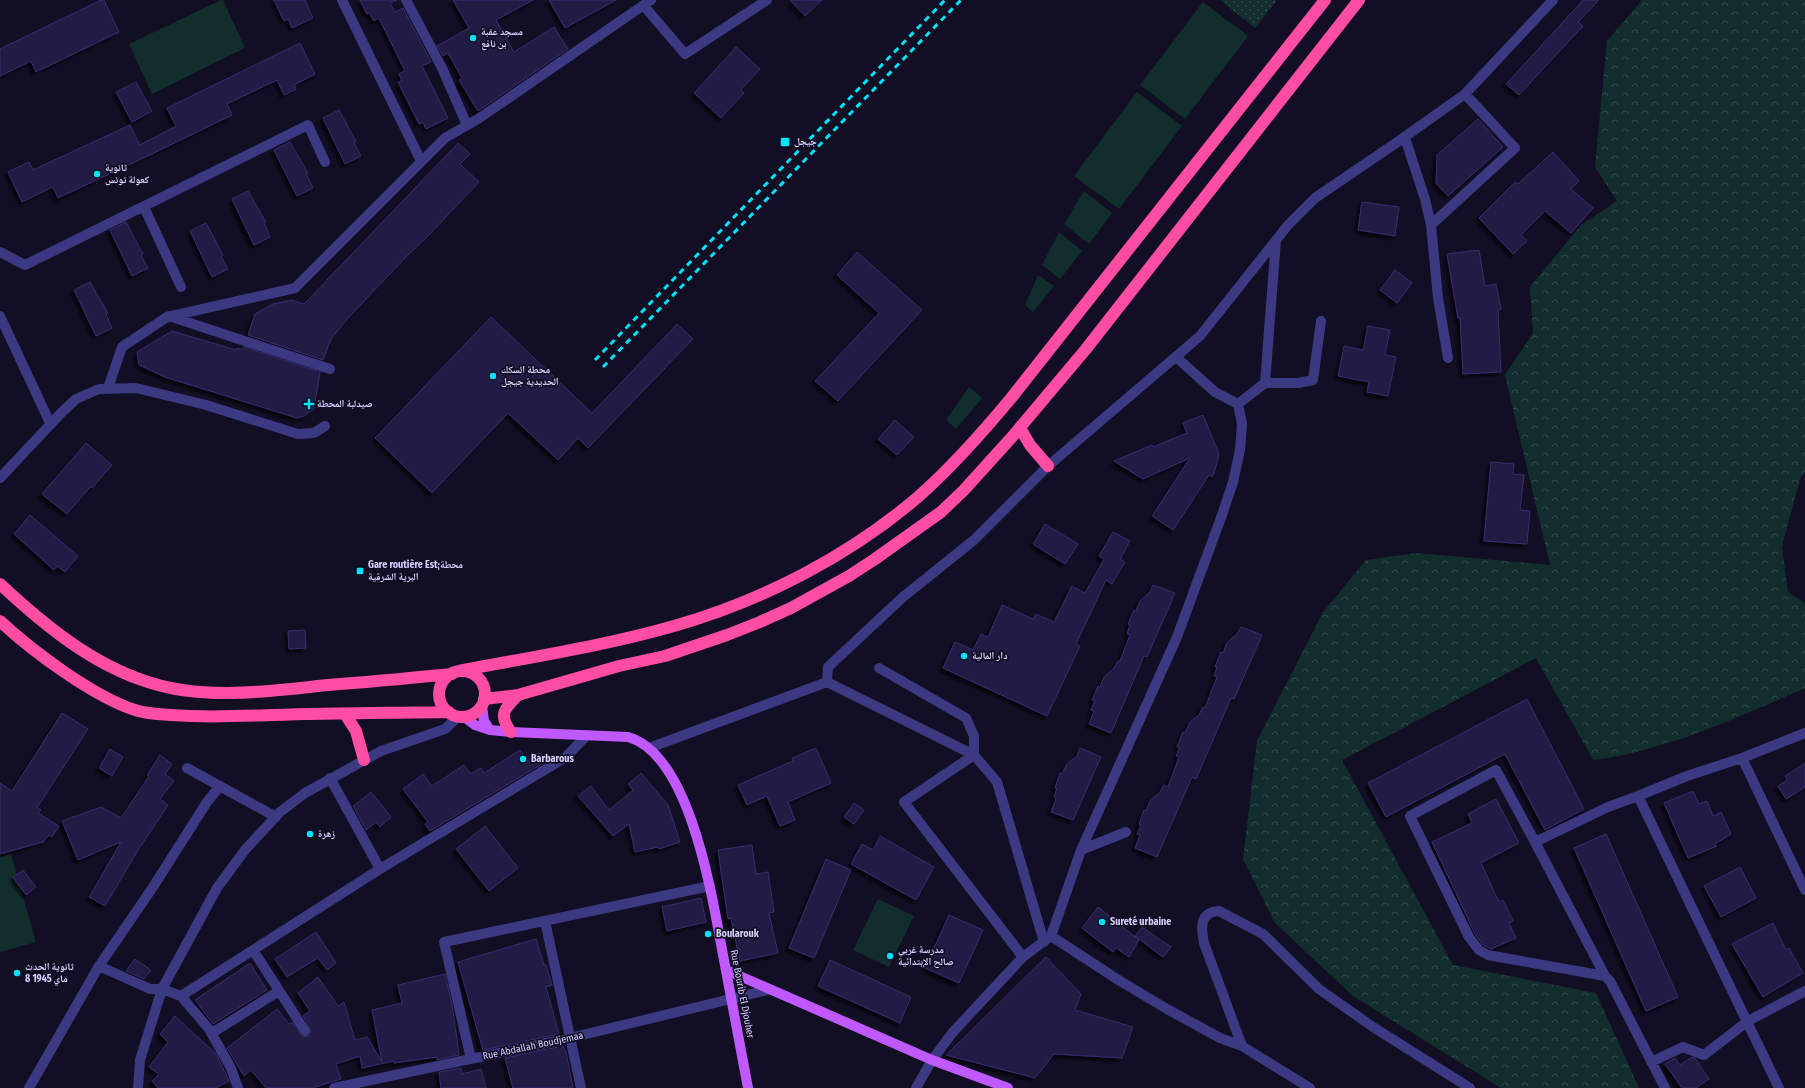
<svg xmlns="http://www.w3.org/2000/svg" width="1805" height="1088" viewBox="0 0 1805 1088" font-family="'Fira Sans Condensed','Noto Naskh Arabic',sans-serif">
<style>
.green{fill:#112e2d}
.forest{fill:url(#forest-crowns)}
.park{fill:url(#park-dots)}
.building{fill:#231a45;stroke:#3a2c71;filter:url(#shadow)}
.lines{fill:none;stroke-linecap:round;stroke-linejoin:round}
.minor{stroke:#3c3983;stroke-width:10}
.major{stroke:#bf59fe;stroke-width:10}
.highway{stroke:#fe4da3;stroke-width:12}
.rail{stroke:#01e3fb;stroke-width:3;stroke-dasharray:6 5;stroke-linecap:butt}
.poi-dot{fill:#01e3fb;stroke:#120e24;stroke-width:1.5}
.labels{text-anchor:middle;dominant-baseline:central;stroke-width:3.5;stroke-linejoin:round;paint-order:stroke}
.poi-label{font-size:10px;font-weight:bold;fill:#d6d1ff;stroke:#120e24;text-anchor:start}
.street-label{font-size:10px;fill:#d6d1ff;stroke:#120e24}
</style>
<defs>
<pattern id="forest-crowns" width="20" height="18" patternUnits="userSpaceOnUse"><rect width="20" height="18" fill="#112e2d"/><path d="M2 6a3 3 0 1 1 6 0M12 15a3 3 0 1 1 6 0" fill="none" stroke="#334b4c"/></pattern>
<pattern id="park-dots" width="8" height="8" patternUnits="userSpaceOnUse"><rect width="8" height="8" fill="#112e2d"/><path d="M2 2h.1M6 6h.1" fill="none" stroke="#334b4c" stroke-width="1.8" stroke-linecap="round"/></pattern>
<filter id="shadow"><feDropShadow dx="-3.5" dy="3.5" stdDeviation="1" flood-color="#0009"/></filter>
</defs>
<rect width="100%" height="100%" fill="#120e24"/>
<path class="green" d="M221,0h2l22,48 -93,46 -23,-50z
M1203,2l45,34 -63,83 -45,-34z
M1137,92l45,34 -63,83 -45,-33z
M1084,191l28,22 -23,31 -25,-20z
M1059,232l23,19 -22,28 -18,-14z
M1038,275l16,11 -21,26 -8,-7z
M969,387l13,11 -26,31 -10,-9z
M11,854l25,88 -36,10v-95z
M878,899l36,17 -25,51 -36,-17z"/>
<path class="forest" d="M1642,0h163v473l-4,3 -19,70 6,46 17,11v85c-69,30 -137,62 -212,72l-57,-102 -194,102 111,205 143,28 43,95h-138l-148,-92 -78,-73 -32,-64 14,-118 66,-129 43,-52 50,-7 134,12 -45,-190 28,-42 -3,-46 51,-62 36,-24 -22,-34 12,-126z"/>
<path class="park" d="M1220,0h57l-22,28z"/>
<path class="building" d="M101,0h3l15,32 -83,40 -5,-11 -31,15v-27z
M274,0h31l8,18 -21,10 -4,-9 -4,2z
M360,0h37l-7,3 5,9 8,-4 28,54 -9,4 26,52 -22,11 -3,-7 -4,2 -21,-42 4,-1 -3,-7 6,-3 -26,-53 -5,3 -5,-8 -2,1z
M453,0h80l-37,20 18,32 40,-25 14,22 -90,62 -19,-31 3,-2 -14,-25 -5,3 -6,-10 32,-18z
M549,0h67l-51,28z
M790,0h32l-17,16z
M1583,0h16l-21,22 5,4 -64,69 -13,-11z
M300,43l15,31 -21,11 2,4 -12,6 -7,-15 -50,24 5,11 -80,39 -94,44 -5,-11 -31,15 -14,-30 21,-10 4,8 97,-45 10,20 36,-19 -9,-18z
M736,47l24,22 -19,21 3,3 -23,25 -27,-25z
M136,82l16,29 -20,11 -16,-30z
M339,110l17,31 -2,2 7,13 -16,8 -22,-46z
M1478,119l25,28 -55,49 -12,-13 1,-28z
M290,142l18,31 -2,1 7,14 -16,8 -23,-46z
M458,143l12,11 -10,10 19,18 -50,53 -22,21 -58,61 -18,22 -8,21 -75,-25 7,-21 18,-10 19,-4 12,4z
M1553,152l26,29 -8,8 22,19 -22,25 -26,-22 -24,24 6,6 -14,13 -34,-36 36,-36 3,2z
M248,191l18,31 -2,1 6,14 -16,8 -22,-46z
M1362,202l37,5 -4,29 -37,-6z
M126,222l17,32 -2,1 7,13 -16,8 -22,-46z
M206,223l17,32 -2,1 7,13 -16,8 -22,-46z
M1479,250l6,36 11,-2 5,25 -3,1 3,62 -38,2 -3,-57 -2,1 -11,-64z
M857,252l65,58 -84,91 -23,-20 64,-68 -42,-38z
M1395,270l17,13 -15,20 -17,-13z
M90,282l18,31 -2,1 6,14 -16,8 -22,-46z
M491,317l101,96 85,-89 16,15 -105,109 -10,-10 -20,22 -50,-47 -76,80 -57,-55z
M1368,326l22,4 -5,25 11,2 -8,39 -21,-4 2,-10 -31,-6 6,-30 19,4z
M172,331l64,19 1,-2 6,2 1,-3 76,25 -6,37 -10,7 -7,2 -132,-41 -26,-12 -2,-13z
M1203,415l16,39 -4,16 -3,7 -3,-2 -36,55 -21,-14 38,-58 -47,21 -29,-18 38,-16 1,2 34,-14 -4,-10z
M895,420l19,17 -17,18 -19,-16z
M86,443l26,22 -20,23 -1,-2 -24,28 -25,-20z
M1491,462l23,2 -1,10 11,1 -4,35 10,1 -3,33 -43,-3z
M30,515l48,41 -13,16 -8,-6 -3,4 -40,-36z
M1045,524l33,20 -13,20 -32,-20z
M1113,532l17,9 -10,18 5,3 -13,22 -6,-4 -30,64 4,2 -33,70 -104,-48 12,-26 18,8 8,-16 7,3 14,-32 31,14 3,-5 18,8 18,-36 13,7 19,-34 -5,-3z
M1153,585l22,8 -28,64 -3,-1 -33,77 -22,-9 5,-13 -3,-1 4,-9 -3,-1 6,-14 2,1 4,-10 10,-9 4,-7h2l10,-26 -3,-1 3,-9 -2,-1 6,-14 2,1 4,-10 10,-9z
M1241,627l21,8 -28,64 -3,-1 -35,81 -4,-2 -35,80 -22,-9 5,-13 -3,-1 4,-9 -2,-1 5,-14 2,1 4,-10 10,-9 4,-7 4,2 11,-30 -3,-1 4,-9h-3l6,-15 2,1 5,-11 9,-7 4,-8 2,1 12,-31 -3,-1 3,-9h-2l6,-15 2,1 4,-10 10,-9z
M305,630l1,18 -17,1 -1,-18z
M1527,699l57,110 -39,21 -40,-76 -119,63 -18,-34z
M62,713l26,16 -51,79 4,2 -3,3 21,13 -7,11 -3,-2 -6,7 -43,12v-71l12,8z
M816,748l15,35 -43,19 7,18 -15,6 -13,-30 -20,9 -9,-20 55,-24 -1,-3z
M1080,748l21,9 -28,63 -22,-8 5,-13 -2,-2 3,-9h-2l5,-15 2,1 5,-10 10,-8z
M110,749l13,8 -11,19 -13,-8z
M520,750l7,11 12,-8 6,9 -115,69 -5,-7 3,-2 -25,-33 20,-15 9,12 32,-21 7,9 10,-6 3,5z
M160,755l12,9 -7,10 9,7 -14,18 8,6 -28,42 -35,59 -16,-9 32,-55 -43,18 -16,-39 39,-14 20,11 28,-42 -2,-1z
M1805,763v24l-19,12 -8,-13 9,-6 -2,-4z
M641,773l27,32 12,37 -21,7 -1,-2 -23,5 -6,-28 -16,12 -35,-40 13,-10 18,24 24,-20 -5,-6z
M1693,791l6,13 8,-3 6,15 8,-4 10,22 -16,10 2,2 -29,12 -24,-55z
M371,792l20,25 -11,10 -4,-5 -10,8 -13,-24z
M1496,799l23,44 -38,20 18,39 4,-2 10,21 -4,2 7,15 -25,11 -8,-4 -8,-11 -43,-92 40,-19 -4,-9z
M854,803l10,7 -10,14 -10,-7z
M485,826l33,42 -29,23 -33,-42z
M1606,834l72,163 -32,14 -72,-163z
M880,836l54,31 -18,33 -65,-36 11,-20 11,6z
M752,845l4,29 12,-2 6,40 -5,1 9,40 -38,8 -9,-43 -3,1 -10,-69z
M826,859l25,11 -37,88 -25,-10z
M1740,867l16,31 -35,19 -17,-31z
M23,870l13,17 -10,8 -13,-18z
M701,898l5,24 -39,9 -5,-24z
M1098,907l41,33 -10,17 -13,-9 -3,4 -31,-24z
M949,915l34,15 -24,53 -34,-15z
M1773,923l13,27 3,-2 14,25 -40,24 -31,-53z
M1142,927l29,20 -8,10 -28,-21z
M316,932l20,31 -9,7 -9,-12 -31,19 -12,-18z
M536,939l8,26h2l6,20 -6,2 13,47 -76,16 -25,-88z
M1046,957l35,37 -6,16 58,17 -11,31 -68,-4 -19,24 -89,-23z
M135,959l16,11 -7,9 -18,-8z
M830,960l81,37 -11,26 -82,-37z
M250,963l17,27 -54,34 -18,-24z
M445,974l7,30 7,51 -22,5v-3l-43,6v-2l-32,7 -2,-12 -24,8 5,15 -29,9h-46l-15,-18 -7,6 -17,-28 50,-39 12,15 3,-2 10,15 7,-1 2,-6 -8,-14 7,-5 -12,-18 20,-16 20,29 6,-4 11,38 12,-3 15,25 -10,-52 30,-7 -4,-18z
M175,1016l41,38 13,27 -13,7h-58l-6,-7 7,-7 -10,-7 19,-25 -8,-8z
M563,1046l3,6 7,36h-60l-8,-30z
M1692,1057l3,1 14,21 -13,9h-14l-17,-24 10,-6 5,7z
M461,1068l1,6 19,-5 5,19h-45l-2,-16z"/>
<g class="lines">
<path class="minor" d="M342,0l79,161
M406,0l36,68 25,57
M644,6l41,48 82,-54
M1405,138l20,61 6,26 7,73 10,60
M144,207l37,80
M1431,225l84,-77 -50,-54
M0,252l25,13 283,-140 17,37
M0,316l50,107
M169,316l161,53
M1265,383h33l15,-3 8,-59
M108,388l14,-41 45,-30 128,-29 150,-150 33,-19 173,-119
M1238,404l27,-21 11,-143
M0,478l62,-66 14,-13 23,-10 37,-1 70,17 92,29 16,-1 11,-7
M879,668l87,50 8,18v19
M827,682l1,-15 75,-70 71,-57 74,-74 152,-130 88,-111 27,-27 81,-55 69,-49 88,-94
M649,748l178,-66 147,73 23,27 47,160
M974,755l-70,47 119,155
M1742,758l63,132
M187,768l89,49
M330,778l50,91
M1638,796l141,292
M1535,842l73,-35 30,-11 49,-20 55,-18 63,-25
M1081,850l45,-18
M545,921l36,167
M1051,936l69,45 47,28 53,29 22,8 68,42
M253,950l52,81
M99,966l51,23h12l19,7 28,33 22,39 7,20
M1605,976l-117,-21 -9,-5 -10,-13 -59,-121 86,-46 39,72 70,134 5,5 55,107
M181,996l199,-127 186,-112 21,-22
M212,1033l67,-42
M1242,1046l-38,-103c-3,-15 -5,-31 15,-32l44,23 56,55 54,38 97,61
M471,1059l-27,-117 266,-56
M1651,1062l32,-15 21,8 44,-34 57,-30
M29,1088l70,-122 54,-79 54,-85 13,-16
M138,1088l2,-28 22,-71 55,-101 28,-38 35,-38 25,-19 76,-42 64,-22 14,-13
M334,1088l236,-50 198,-48
M916,1088l16,-28 21,-28 70,-75 28,-21 30,-86 96,-213 45,-122 11,-33 7,-32 2,-26 -4,-20 -23,-12 -39,-35"/>
<path class="major" d="M482,706l2,15 6,9
M463,716l12,9 15,5 21,2 117,5c64,18 85,166 96,223 8,42 16,85 24,128
M726,970l206,90 76,28"/>
<path class="highway" d="M1020,428l10,17 18,21
M0,584c43,40 91,80 148,98 57,19 122,9 180,3 41,-3 83,-7 124,-11
M0,621c32,30 94,76 135,89 12,4 24,4 36,5 36,3 67,1 103,0 58,-2 116,-2 175,-3
M459,671c72,-14 145,-25 215,-45 88,-25 175,-70 244,-129 34,-30 65,-65 94,-100l313,-397
M439 694a23 23 0 1 1 46 0a23 23 0 1 1-46 0Z
M484,699l34,-4 101,-29 46,-10 62,-21 33,-13 31,-14 58,-32 26,-17 66,-47 23,-22 48,-53 74,-88 273,-349
M345,714l11,17 8,29
M511,732c-13,-17 -7,-23 7,-37"/>
<path class="rail" d="M595,360l350,-360
M603,367l358,-367"/>
</g>
<g class="poi-dot">
<circle cx="473" cy="38" r="4"/>
<rect x="780" y="137" width="10" height="10" rx="2"/>
<circle cx="97" cy="174" r="4"/>
<circle cx="493" cy="376" r="4"/>
<path d="M307 398h4v4h4v4h-4v4h-4v-4h-4v-4h4z"/>
<rect x="356" y="567" width="8" height="8" rx="2"/>
<circle cx="964" cy="656" r="4"/>
<circle cx="523" cy="759" r="4"/>
<circle cx="310" cy="834" r="4"/>
<circle cx="1102" cy="922" r="4"/>
<circle cx="708" cy="934" r="4"/>
<circle cx="890" cy="956" r="4"/>
<circle cx="17" cy="973" r="4"/>
</g>
<g class="labels">
<g class="poi-label">
<text x="481" y="32">مسجد عقبة<tspan x="481" dy="12">بن نافع</tspan></text>
<text x="794" y="142">جيجل</text>
<text x="105" y="168">ثانوية<tspan x="105" dy="12">كعولة تونس</tspan></text>
<text x="501" y="370">محطة السكك<tspan x="501" dy="12">الحديدية جيجل</tspan></text>
<text x="317" y="404">صيدلبة المحطة</text>
<text x="368" y="565">Gare routière Est;محطة<tspan x="368" dy="12">البرية الشرقية</tspan></text>
<text x="972" y="656">دار المالية</text>
<text x="531" y="759">Barbarous</text>
<text x="318" y="834">زهرة</text>
<text x="1110" y="922">Sureté urbaine</text>
<text x="716" y="934">Boularouk</text>
<text x="898" y="950">مدرسة غربي<tspan x="898" dy="12">صالح الإبتدائية</tspan></text>
<text x="25" y="967">ثانوية الحدث<tspan x="25" dy="12">8 ماي 1945</tspan></text>
</g>
<g class="street-label">
<text transform="translate(742 994) rotate(79)">Rue Bourib El Djouher</text>
<text transform="translate(533 1046) rotate(-12)">Rue Abdallah Boudjemaa</text>
</g>
</g>
</svg>
